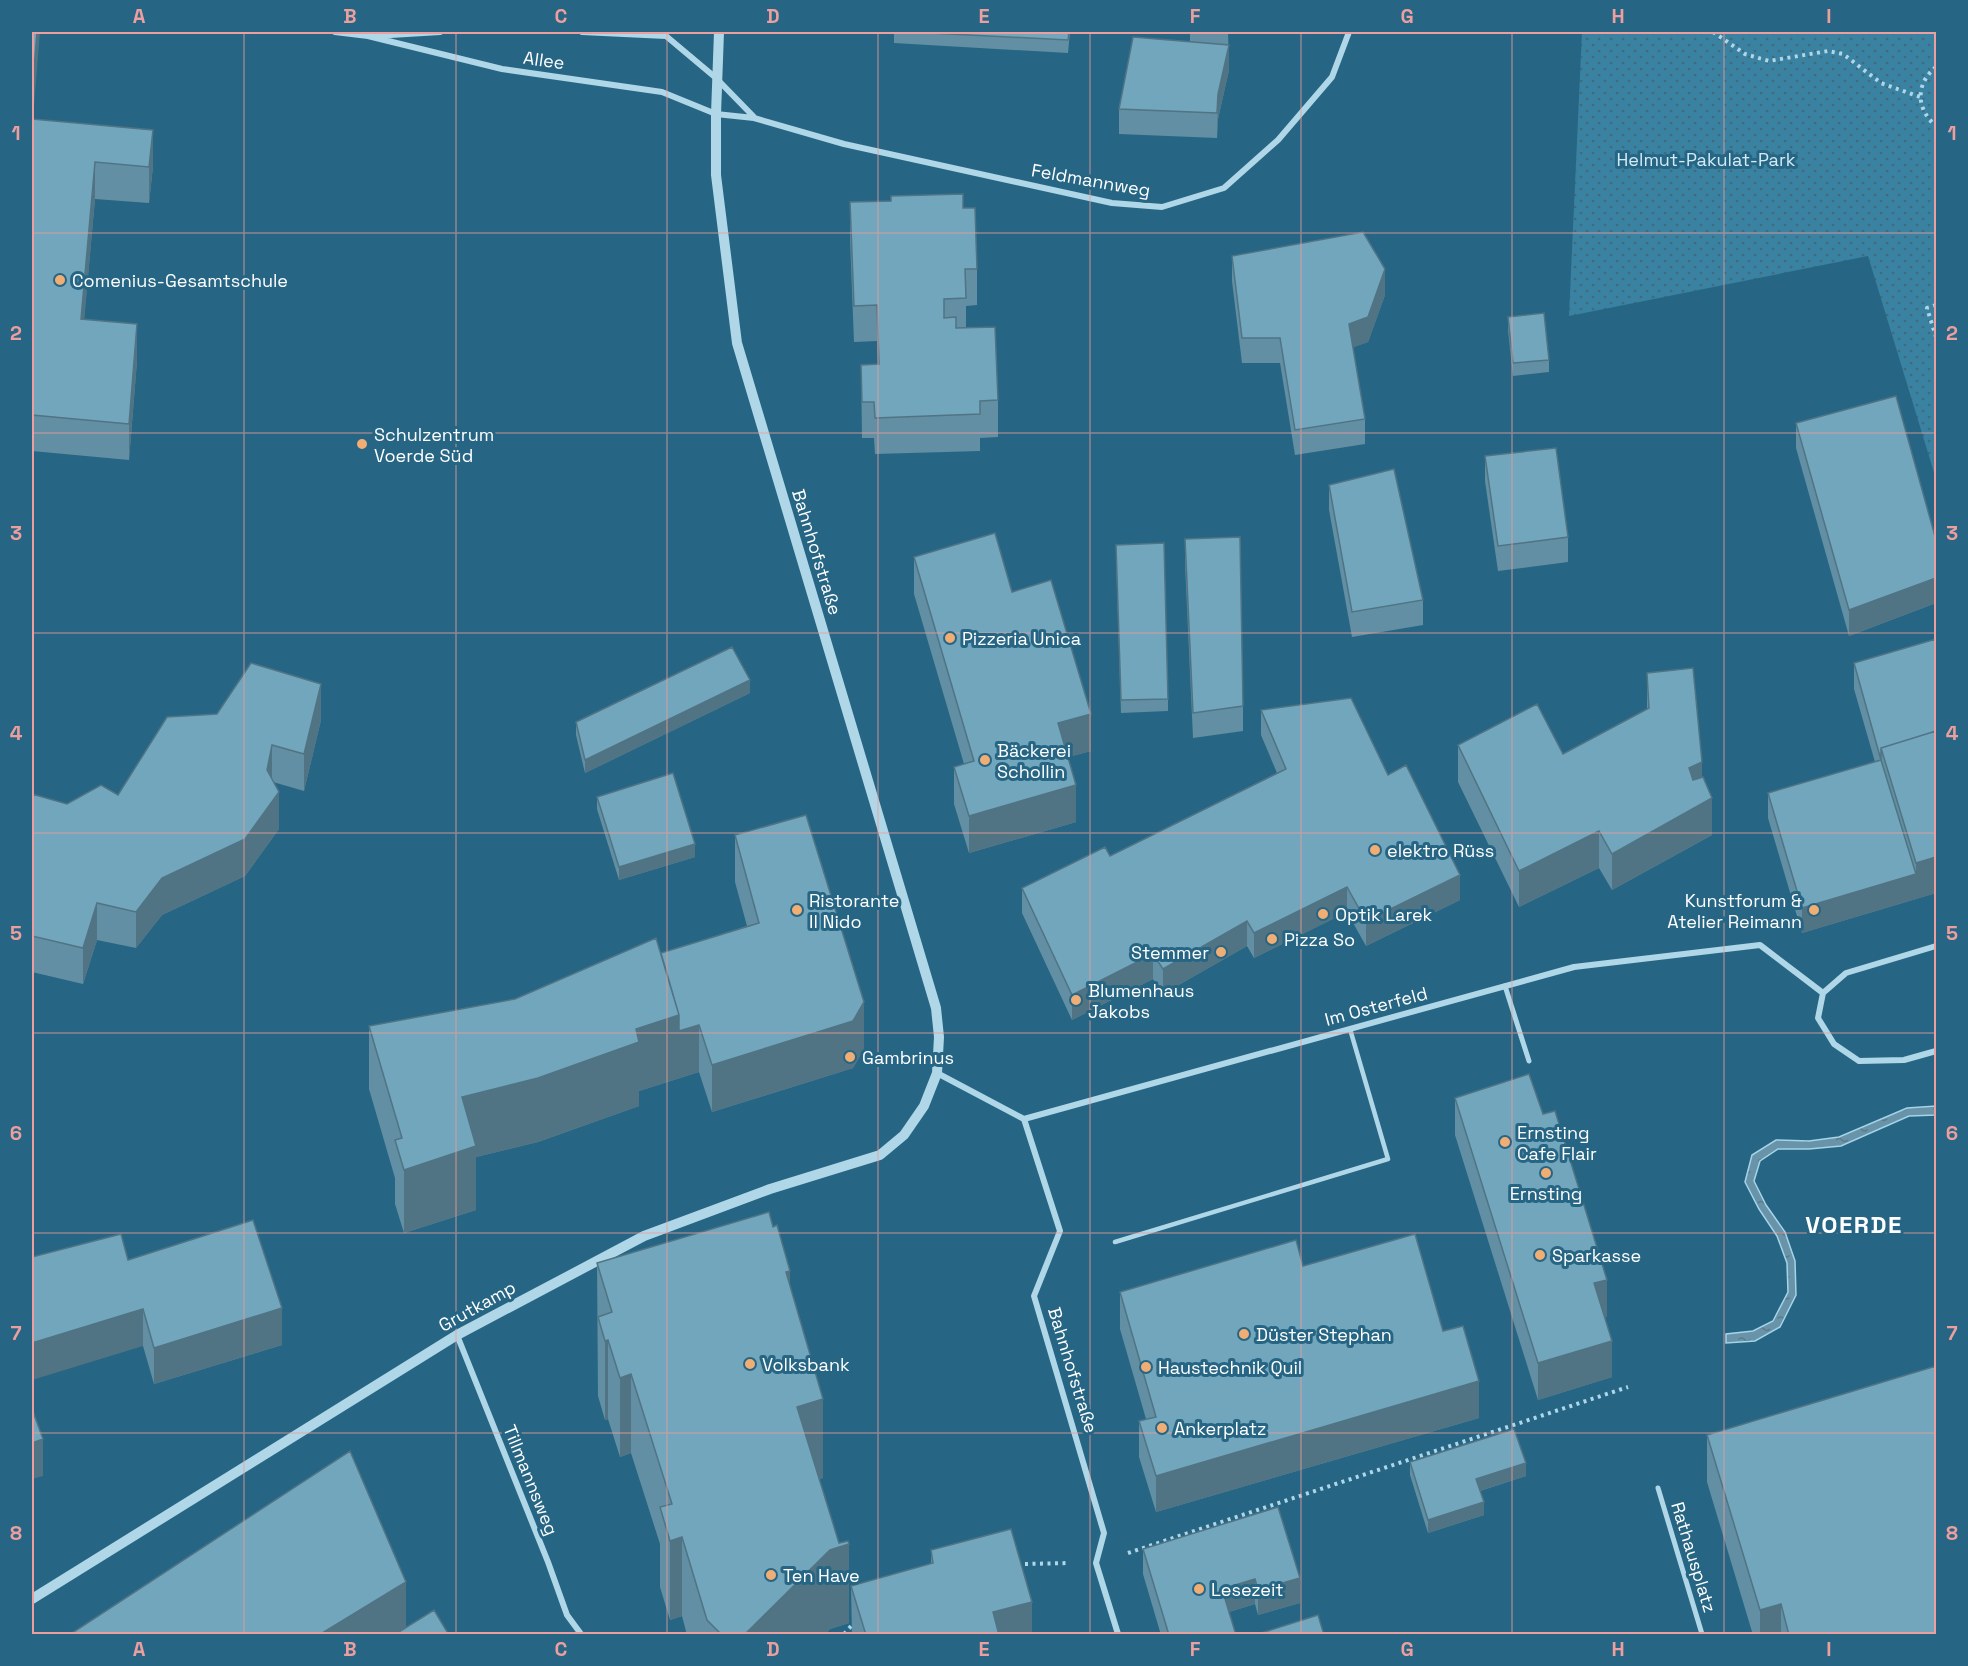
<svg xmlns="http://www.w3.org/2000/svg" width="1968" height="1666" viewBox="0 0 1968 1666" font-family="'Space Grotesk',sans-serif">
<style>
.grass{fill:url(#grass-dots)}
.water{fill:url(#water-ripples);stroke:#a4d4e8;stroke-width:1.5}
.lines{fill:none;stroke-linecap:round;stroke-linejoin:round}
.path{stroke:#afd7e8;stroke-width:4;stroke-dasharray:3 4.5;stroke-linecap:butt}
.service{stroke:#afd7e8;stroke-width:4.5}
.pedestrian{stroke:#afd7e8;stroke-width:5}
.minor{stroke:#afd7e8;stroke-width:6}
.tertiary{stroke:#afd7e8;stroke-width:10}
.wall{fill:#628fa3}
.shaded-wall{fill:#507484}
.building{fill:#72a6bd;stroke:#507484;stroke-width:1.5}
.grid{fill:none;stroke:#ed9e9e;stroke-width:1.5;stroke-opacity:0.55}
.poi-dot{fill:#f1ae74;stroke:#266684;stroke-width:2}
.labels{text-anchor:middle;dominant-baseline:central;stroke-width:6;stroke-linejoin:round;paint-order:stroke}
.street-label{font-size:18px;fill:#fff;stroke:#266684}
.park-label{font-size:18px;fill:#d3ebf6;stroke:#266684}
.poi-label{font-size:18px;fill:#fff;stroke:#266684;text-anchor:start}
.district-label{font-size:24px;font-weight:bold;letter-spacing:1.5px;fill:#fff;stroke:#266684}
.neatline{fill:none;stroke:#ed9e9e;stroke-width:2}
.grid-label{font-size:20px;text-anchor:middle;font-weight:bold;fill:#ed9e9e}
</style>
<defs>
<pattern id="grass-dots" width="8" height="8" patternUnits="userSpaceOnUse" patternTransform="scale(1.5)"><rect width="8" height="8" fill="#3a82a1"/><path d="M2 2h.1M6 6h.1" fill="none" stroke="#426a7b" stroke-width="1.8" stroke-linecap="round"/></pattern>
<pattern id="water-ripples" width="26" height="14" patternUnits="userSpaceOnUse" patternTransform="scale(1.5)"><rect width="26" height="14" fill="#6893a8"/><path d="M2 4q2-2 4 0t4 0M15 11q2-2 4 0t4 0" fill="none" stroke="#5e7a88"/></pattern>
</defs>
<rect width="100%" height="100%" fill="#266684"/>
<path class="grass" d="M1582,32h354v447l-68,-223 -299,60z"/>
<path class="water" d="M1936,1106v9l-27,1 -68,30 -32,3h-31l-18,12 -6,20 12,24 19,27 10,29 1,34 -16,32 -25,14 -29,2v-9l27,-3 20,-10 15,-29 -1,-29 -10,-27 -18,-27 -14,-27 7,-27 24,-15 33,1 30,-4 68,-29z"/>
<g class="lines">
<path class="path" d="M1713,32l32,22 24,7 59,-10 15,3 38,29 39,14
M1936,67c-21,17 -20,42 0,59
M1936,305l-9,3 9,29
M1128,1553l500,-166
M1025,1564l43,-1
M844,1634l9,-10"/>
<path class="service" d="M1115,1242l273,-83 -38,-130"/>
<path class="pedestrian" d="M1505,986l24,75
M1658,1488l44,146"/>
<path class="minor" d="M335,32l33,4 134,33 160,23 54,22 38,4 90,26 268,59 50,4 62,-19 54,-48 54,-63 17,-45
M582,32l84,4 50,42 38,39
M374,36l66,-4
M1936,946l-90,27 -23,20 -5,25 16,26 25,17 45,-1 32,-9
M937,1073l87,46 550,-152 186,-22 63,48
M1024,1119l36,112 -26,65 70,237 -8,30 22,71
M457,1335l91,227 19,53 14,19"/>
<path class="tertiary" d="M32,1599l425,-264 187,-99 126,-47 110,-34 24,-20 20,-29 13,-33 2,-36 -3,-29 -199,-665 -21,-168v-61l3,-82"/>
</g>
<path class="wall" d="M32,32v87l121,47 -4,37 -54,-4 -11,120 53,42 -8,99 -97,-9z
M894,32h176l-2,21 -174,-10z
M1190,32h89v1l-51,-1 1,38 -11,49 -1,19 -98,-4v-25l71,-67z
M850,202l113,6 14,61v36l-11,1v22l32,72v37l-18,1v13l-105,3 -1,-16h-12l-1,-73 17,-1 -1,-23 -23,1 -4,-103z
M1232,256l153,39 -17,47 -15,5 12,72v25l-70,11 -15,-92h-38l-10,-82z
M1508,317l41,43v12l-36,4 -5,-46z
M1796,423l140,117v63l-87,33 -53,-188z
M1485,456l83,81v25l-70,9 -13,-90z
M1329,485l94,115v25l-71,12 -23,-127z
M1185,539l58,167v25l-50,7 -8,-174z
M914,557l98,35 79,159 -23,6 8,65 -107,31 -15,-49v-37l10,-3 -50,-170z
M1116,558l52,141v12l-47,2z
M1936,639v254l-134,40 -34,-115v-25l107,-31 -21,-73v-26z
M1647,673l55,104 10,58 -100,55 -13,-22 -80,39 -61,-125v-37l105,9 84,-45z
M750,693l-165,80 -9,-38v-13z
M1261,710l127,65 72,125 -94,46 -19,-34 -93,46 -7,-12 -84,48 -10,-15 -81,41 -50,-107v-25l88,-32 167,-83 -16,-38z
M321,720l-17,71 -31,-9 6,47 -34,47 -83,39 -26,33 -39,-8 -14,44 -51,-12v-178l35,10 51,-9z
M597,797l98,60 -76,23 -22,-71z
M735,835l129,214 -11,19 -141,44 -13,-40 -60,19v15l-101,36 -62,15v53l-72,23 -9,-29v-26l-26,-89v-63l146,-27 232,-73 -12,-44z
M1455,1098l152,219h-2l7,60 -74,23 -83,-265z
M128,1260l154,85 -128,39 -11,-38z
M597,1263l193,22 33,193 -4,1 30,144 -19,6 -5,6h-138l-5,-19 -12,4 -10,-33v-43l-29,-91 -11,4 -12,-38 -3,1 -7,-24z
M1303,1266l140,65 36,87 -323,94 -17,-55v-36l7,-2 -26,-90v-37z
M1707,1435l229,200h-183l-46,-153z
M1410,1462l116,14 -46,15 4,24 -56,18 -18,-58z
M1278,1507l22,96 -42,12 -3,-11 -26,8 7,23h-75l-18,-61v-25z
M931,1550l101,85h-180l-1,-49 80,-22z"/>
<path class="shaded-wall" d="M37,32h3l-8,98v-36z
M1229,45v25l-11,49 -1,19 1,-44z
M153,130v36l-4,37v-36z
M95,162v37l-14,157v-37z
M1385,269v26l-17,47 -19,7v-25z
M137,324v37l-8,99v-36z
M1936,578v25l-87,33v-26z
M750,680v13l-165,80v-13z
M321,684v36l-17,71v-37z
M1091,714v37l-33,9v-37z
M272,745v37l-5,-12z
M1702,762v37l-13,6v-37z
M1076,785v37l-107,31v-37z
M279,792v37l-34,47 -83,39 -26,33v-36l26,-34z
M1712,798v37l-100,55v-36z
M1599,831v37l-80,39v-36z
M695,844v13l-76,23v-13z
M1936,857v36l-134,40v-25l114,-34v-11z
M1460,875v25l-94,46v-25z
M1347,887v25l-93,46v-25z
M97,903v37l-14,44v-36z
M1247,921v25l-84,48v-25z
M1153,954v25l-81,41v-25z
M864,1002v47l-11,19 -141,44v-47z
M679,1015l20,10v47l-60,19v15l-101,36 -62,15v53l-72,23v-63l58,-73 174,-68z
M790,1271v79l-4,-78z
M1607,1280v37l-13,3v-37z
M282,1308v37l-128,39v-36z
M143,1309v37l-111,34v-37z
M608,1340v79l-3,1v-79z
M1612,1341v36l-74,23v-37z
M631,1374v79l-11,4v-79z
M1479,1381v37l-323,94v-36z
M823,1399v79l-26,8v-79z
M43,1439v37l-11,3v-36z
M1526,1463v13l-50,16v-13z
M1484,1502v13l-56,18v-13z
M682,1537v79l-12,4v-79z
M849,1544v79l-19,6 -5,6h-81l86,-85z
M1300,1578v25l-42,12v-25z
M1255,1579v25l-33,10v-25z
M406,1582v46l-10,7h-77z
M1032,1602v33h-39v-23z
M1781,1604v31h-21v-25z"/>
<path class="building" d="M32,32h5l-5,62z
M910,32h159l-1,8z
M1133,37l96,8 -11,49 -1,19 -98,-4z
M32,119l121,11 -4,37 -54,-5 -14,157 56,5 -8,100 -97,-9z
M963,194v14h12l2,61h-12l1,29 -22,1v19l12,-1v11l39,-1 3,73 -18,1v13l-105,4 -1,-16h-12l-1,-37 18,-1 -2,-59 -23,1 -4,-104 41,-1v-5z
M1363,232l22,37 -17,48 -19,7 16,95 -70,11 -15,-92h-38l-10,-82z
M1544,313l5,47 -36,3 -5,-46z
M1896,396l40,144v38l-87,32 -53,-187z
M1556,448l12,89 -70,9 -13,-90z
M1394,469l29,131 -71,12 -23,-127z
M995,533l17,59 39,-12 40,134 -33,9 18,62 -107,31 -15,-49 20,-6 -60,-204z
M1240,537l3,169 -50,7 -8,-174z
M1164,543l4,156 -47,1 -5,-155z
M1936,639v92l-55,17v12l-27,-97z
M732,647l18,33 -165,80 -9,-38z
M251,663l70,21 -17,70 -32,-9 -5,25 12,22 -34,47 -83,39 -26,34 -39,-9 -14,45 -51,-12v-142l35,10 34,-19 17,10 49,-78 50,-3z
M1693,668l9,94 -13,6 4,12 10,-3 9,21 -100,56 -13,-23 -80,40 -61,-126 79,-41 26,50 86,-46 -2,-35z
M1351,698l37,77 18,-10 54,110 -94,46 -19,-34 -93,46 -7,-12 -84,48 -10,-15 -81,41 -50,-107 83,-41 5,9 176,-87 -25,-59z
M1936,731v126l-20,6 -35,-115z
M1881,760l35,114 -114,34 -34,-115z
M673,773l22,71 -76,23 -22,-70z
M806,815l58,187 -11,19 -141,44 -13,-40 -20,6v-16l-18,-62 98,-30 -24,-88z
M656,938l23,77 -43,14 3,13 -101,36 -76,19 14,49 -72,24 -9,-30 7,-2 -33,-112 146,-27z
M1529,1074l14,40 12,-3 52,169 -13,3 18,58 -74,22 -83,-265z
M769,1212l4,15 4,-2 13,46 -4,1 37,127 -26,8 42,136 9,-2 1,3 -19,6 -86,85h-22l-15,-15 -25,-83 -12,4 -10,-34 12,-3 -41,-130 -11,4 -12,-38 -3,1 -7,-24 14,-5 -15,-49z
M253,1220l29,88 -128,40 -11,-39 -111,34v-86l89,-23 7,26z
M1415,1234l28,97 20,-5 16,55 -323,95 -17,-55 17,-4 -36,-125 176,-52 7,26z
M1936,1366v269h-147l-8,-31 -21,6 -53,-175z
M32,1409l11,30 -11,4z
M1514,1429l12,34 -50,16 8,23 -56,18 -18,-58z
M350,1451l56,131 -87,53h-250z
M1278,1507l22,71 -42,12 -3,-11 -33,10 14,46h-67l-26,-86z
M1011,1529l21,73 -39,10 6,23h-133l-15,-49 82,-23 -2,-13z
M434,1610l15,25h-55z
M1318,1615l6,20h-69z"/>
<path class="grid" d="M244,32v1602M456,32v1602M667,32v1602M878,32v1602M1090,32v1602M1301,32v1602M1512,32v1602M1724,32v1602M32,233h1904M32,433h1904M32,633h1904M32,833h1904M32,1033h1904M32,1233h1904M32,1433h1904"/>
<g class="poi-dot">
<circle cx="60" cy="280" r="6"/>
<circle cx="362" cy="444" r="6"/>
<circle cx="950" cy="638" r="6"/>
<circle cx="985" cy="760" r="6"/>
<circle cx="1375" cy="850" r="6"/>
<circle cx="797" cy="910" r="6"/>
<circle cx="1814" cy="910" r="6"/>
<circle cx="1323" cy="914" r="6"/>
<circle cx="1272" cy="939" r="6"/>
<circle cx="1221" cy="952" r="6"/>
<circle cx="1076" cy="1000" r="6"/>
<circle cx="850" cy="1057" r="6"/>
<circle cx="1505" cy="1142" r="6"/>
<circle cx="1546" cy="1173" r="6"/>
<circle cx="1540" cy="1255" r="6"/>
<circle cx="1244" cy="1334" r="6"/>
<circle cx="750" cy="1364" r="6"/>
<circle cx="1146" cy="1367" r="6"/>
<circle cx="1162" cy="1428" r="6"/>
<circle cx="771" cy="1575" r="6"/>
<circle cx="1199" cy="1589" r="6"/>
</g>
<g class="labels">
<g class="street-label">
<text transform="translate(544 60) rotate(8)">Allee</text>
<text transform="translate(1091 180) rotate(10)">Feldmannweg</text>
<text transform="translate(817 552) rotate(73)">Bahnhofstraße</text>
<text transform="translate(1376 1006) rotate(-15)">Im Osterfeld</text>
<text transform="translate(477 1306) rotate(-29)">Grutkamp</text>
<text transform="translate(1073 1370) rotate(73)">Bahnhofstraße</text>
<text transform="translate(531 1480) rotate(68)">Tillmannsweg</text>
<text transform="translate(1694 1557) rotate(73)">Rathausplatz</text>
</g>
<g class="park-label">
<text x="1706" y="159">Helmut-Pakulat-Park</text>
</g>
<g class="poi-label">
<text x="72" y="280">Comenius-Gesamtschule</text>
<text x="374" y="434">Schulzentrum<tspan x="374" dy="21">Voerde Süd</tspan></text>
<text x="962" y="638">Pizzeria Unica</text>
<text x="997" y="750">Bäckerei<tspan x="997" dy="21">Schollin</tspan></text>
<text x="1387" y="850">elektro Rüss</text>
<text x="809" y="900">Ristorante<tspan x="809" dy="21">Il Nido</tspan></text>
<text x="1802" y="900" text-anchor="end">Kunstforum &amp;<tspan x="1802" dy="21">Atelier Reimann</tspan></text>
<text x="1335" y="914">Optik Larek</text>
<text x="1284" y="939">Pizza So</text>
<text x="1209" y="952" text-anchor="end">Stemmer</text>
<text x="1088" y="990">Blumenhaus<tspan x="1088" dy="21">Jakobs</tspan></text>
<text x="862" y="1057">Gambrinus</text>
<text x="1517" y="1132">Ernsting<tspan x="1517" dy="21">Cafe Flair</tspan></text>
<text x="1546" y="1193" text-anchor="middle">Ernsting</text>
<text x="1552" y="1255">Sparkasse</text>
<text x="1256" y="1334">Düster Stephan</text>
<text x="762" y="1364">Volksbank</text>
<text x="1158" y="1367">Haustechnik Quil</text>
<text x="1174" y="1428">Ankerplatz</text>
<text x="783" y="1575">Ten Have</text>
<text x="1211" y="1589">Lesezeit</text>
</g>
<g class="district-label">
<text x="1854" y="1224">VOERDE</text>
</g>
</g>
<rect width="1968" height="1666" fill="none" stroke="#266684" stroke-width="66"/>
<rect x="33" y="33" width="1902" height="1600" class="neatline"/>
<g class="grid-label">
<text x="139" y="23">A</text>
<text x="350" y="23">B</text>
<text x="561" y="23">C</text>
<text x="773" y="23">D</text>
<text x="984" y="23">E</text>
<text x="1195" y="23">F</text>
<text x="1407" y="23">G</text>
<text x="1618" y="23">H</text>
<text x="1829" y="23">I</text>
<text x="16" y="140">1</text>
<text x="1952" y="140">1</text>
<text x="16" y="340">2</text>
<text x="1952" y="340">2</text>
<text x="16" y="540">3</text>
<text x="1952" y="540">3</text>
<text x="16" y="740">4</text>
<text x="1952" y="740">4</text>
<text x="16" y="940">5</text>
<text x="1952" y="940">5</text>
<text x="16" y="1140">6</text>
<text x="1952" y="1140">6</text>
<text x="16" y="1340">7</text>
<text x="1952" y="1340">7</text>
<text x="16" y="1540">8</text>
<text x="1952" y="1540">8</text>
<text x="139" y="1656">A</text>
<text x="350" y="1656">B</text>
<text x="561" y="1656">C</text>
<text x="773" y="1656">D</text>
<text x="984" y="1656">E</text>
<text x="1195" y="1656">F</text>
<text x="1407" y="1656">G</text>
<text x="1618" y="1656">H</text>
<text x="1829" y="1656">I</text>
</g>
</svg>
